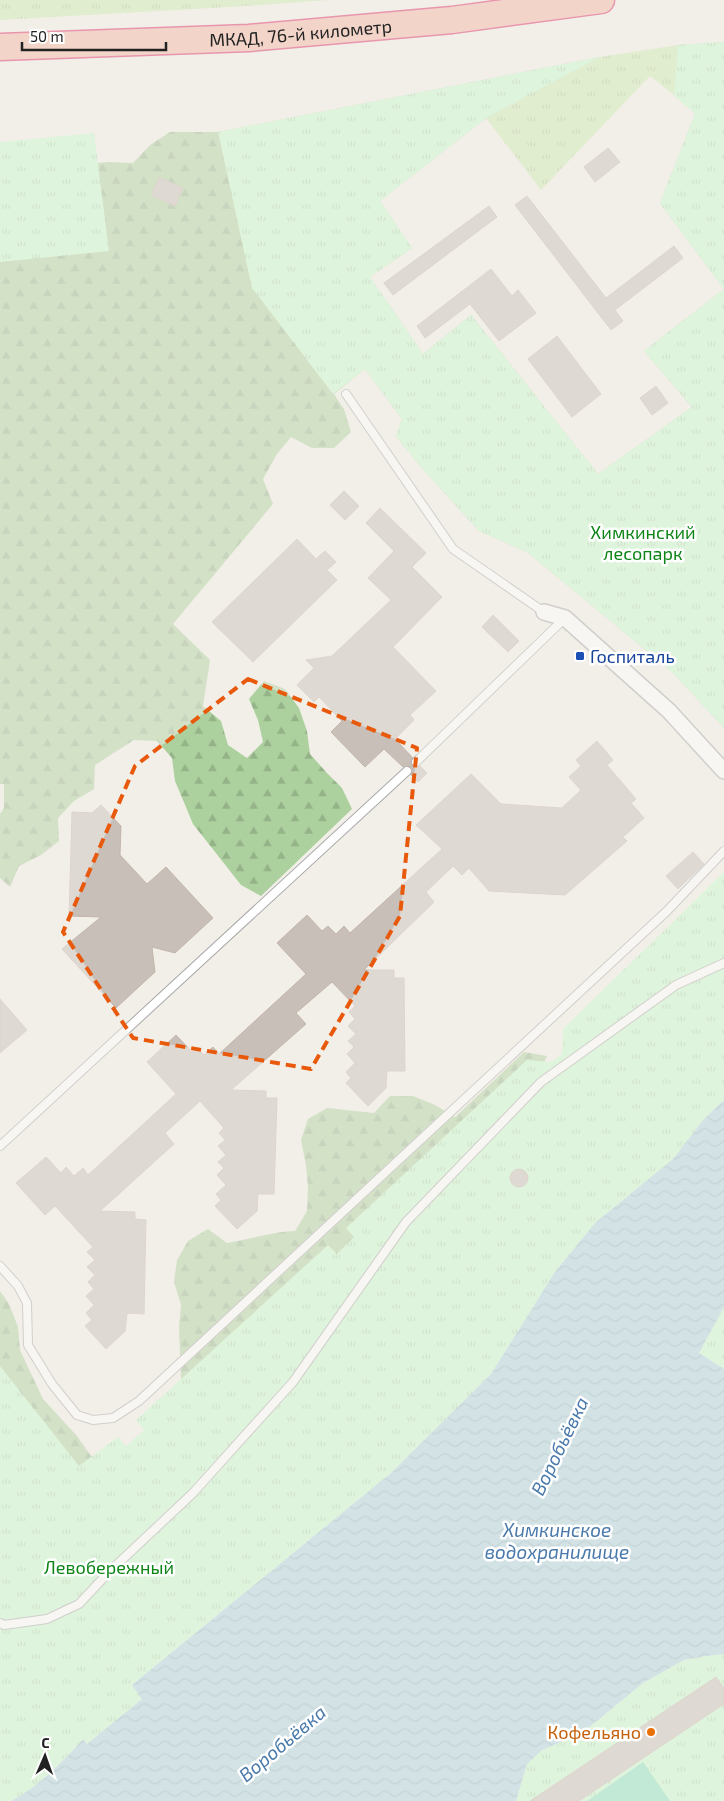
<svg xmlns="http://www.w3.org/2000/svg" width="724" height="1801" viewBox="0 0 724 1801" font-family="'Exo 2',sans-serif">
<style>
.grass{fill:url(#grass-tufts)}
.forest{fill:url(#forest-firs)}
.park{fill:url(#park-tufts)}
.pitch{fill:#88e0be}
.water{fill:url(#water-waves)}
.building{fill:#c7bfb8;stroke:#c4b6ab}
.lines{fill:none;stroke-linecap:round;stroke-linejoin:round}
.service-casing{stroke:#a9a9a9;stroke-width:10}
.minor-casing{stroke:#a9a9a9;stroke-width:18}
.trunk-casing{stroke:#dc2a67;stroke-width:29}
.service{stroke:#fff;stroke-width:8}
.minor{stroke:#fff;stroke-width:15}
.trunk{stroke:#f2b4a3;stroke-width:26}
.marked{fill:none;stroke:#e8590c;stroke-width:4;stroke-dasharray:10 6;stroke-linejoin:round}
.transit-dot{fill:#1a4fb4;stroke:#fff;stroke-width:2}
.food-dot{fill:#e8710a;stroke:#fff;stroke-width:2}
.labels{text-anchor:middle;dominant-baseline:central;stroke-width:5;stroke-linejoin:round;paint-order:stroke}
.street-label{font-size:18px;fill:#222;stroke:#fff}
.park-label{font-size:18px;fill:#0c8416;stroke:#fff}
.transit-label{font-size:18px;fill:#164399;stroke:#fff;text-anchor:start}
.food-label{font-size:18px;fill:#c56008;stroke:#fff;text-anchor:end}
.water-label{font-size:19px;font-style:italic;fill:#4a7aab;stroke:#fff}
</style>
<defs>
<pattern id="grass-tufts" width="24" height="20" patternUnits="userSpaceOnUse" patternTransform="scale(1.25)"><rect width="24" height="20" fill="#cdebb0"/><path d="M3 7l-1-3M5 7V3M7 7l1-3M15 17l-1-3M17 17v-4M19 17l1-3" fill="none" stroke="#b0c997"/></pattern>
<pattern id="forest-firs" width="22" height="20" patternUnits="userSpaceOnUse" patternTransform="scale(1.25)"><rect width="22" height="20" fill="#add19e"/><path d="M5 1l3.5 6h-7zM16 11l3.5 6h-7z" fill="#95b388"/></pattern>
<pattern id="park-tufts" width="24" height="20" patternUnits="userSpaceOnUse" patternTransform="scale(1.25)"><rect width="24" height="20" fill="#c8facc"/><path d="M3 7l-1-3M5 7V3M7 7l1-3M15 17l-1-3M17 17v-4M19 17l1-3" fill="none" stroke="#acd6af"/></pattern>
<pattern id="water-waves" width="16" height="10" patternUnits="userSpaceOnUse" patternTransform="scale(1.25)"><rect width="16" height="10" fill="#aad3df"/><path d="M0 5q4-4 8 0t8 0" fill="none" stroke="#92b5bf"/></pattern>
</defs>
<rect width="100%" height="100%" fill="#f2efe9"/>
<path class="grass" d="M0,0h329l-82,6 -247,14z
M678,45l-4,50 -24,-19 -109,114 -55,-72 114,-61z"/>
<path class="forest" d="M724,42v686l-53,-57 -144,-119 -48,-21 -59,-65 -24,-30 6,-17 -37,-50 -31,25 10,15 7,23 -17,16h-22l-21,-11 -14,17 -14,25 10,25 -100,120 37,36 -7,46 18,15 7,24 19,13 16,-16 -5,-22 -9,-21 15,-18 21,8 14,19 8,23 3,23 16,18 16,16 10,21 -91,87 -20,-11 -48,-61 -18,-43 -3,-23 -15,-17 -23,-1 -39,25 -1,24 -20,12 -16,17 1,23 -18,14 -22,11 -9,21 -10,-9v-64l4,-6v-24h-4v-637l86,17 23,-2 24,1 17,-18 20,-13h48l382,-75 -114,61 -106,83 32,47 -42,29 53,77 48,-39 127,159 94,-67 -48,-56 80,-62 -64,-86 35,-89 -21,-19 4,-50z
M524,1052l23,4 -7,15 -540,618v-398l9,13 9,23 2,23 23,49 34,37 14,20 21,8 21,-9 48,-76 -2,-52 2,-22 -7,-23 3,-22 11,-19 20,-12 19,14c23,-4 45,-11 68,-12l12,-20 1,-24 -2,-22 -5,-25 7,-21 19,-11 47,5 16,-17h23l22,9 20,12z"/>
<path class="park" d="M724,42v686l-53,-57 -144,-119 -48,-21 -59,-65 -24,-30 6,-17 -37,-50 -32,25 -81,-106 -34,-156 382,-75 -114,61 -106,83 32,47 -42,29 53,77 48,-39 127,159 94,-67 -48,-56 80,-62 -64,-86 35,-89 -21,-19 4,-50z
M94,133l15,118 -109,11v-120z
M724,872v228l-20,19 -31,40 -78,64 -40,49 -64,102 -100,99 -259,212 10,14 -55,45 -4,-5c-13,15 -53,56 -71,61 -4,1 -8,1 -12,1v-435l79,100 39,-29 8,9 18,-16 -8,-10 192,-175 9,9 17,-17 -8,-9 181,-168 24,2 11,-8 1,-25z
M724,1307v62l-25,-16z
M724,1654v147h-208l11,-37 15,-14 40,-17 61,-50 41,-23 22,-4z"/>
<path class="pitch" d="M643,1762l27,39h-83z"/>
<path class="water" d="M724,1100v207l-25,46 25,16v285l-18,2 -22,4 -41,23 -61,50 -40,17 -15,14 -11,37h-505c25,-12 54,-41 72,-62l4,5 55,-45 -10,-14 259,-212 100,-99 64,-102 40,-49 78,-64 31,-40z"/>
<path class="building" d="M608,148l12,14 -25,20 -11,-15z
M159,177l24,11 -8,18 -24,-11z
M527,196l79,102 68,-52 9,12 -68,52 8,11 -12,9 -96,-125z
M489,206l8,11 -104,78 -9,-12z
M491,269l21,27 6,-6 18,23 -37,28 -29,-37 -45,34 -8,-12z
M557,336l44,58 -29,23 -44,-58z
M656,386l12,17 -16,12 -12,-17z
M344,491l15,15 -14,14 -15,-15z
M380,508l46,45 -14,14 30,30 -49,50 43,44 -26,24 4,5 -19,19 18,19 -2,3 1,5 3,1 5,-1 7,7 -9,9 -7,-7 2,-5 -2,-3 -5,-2 -3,2 -19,-18 -19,18 -34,-35 11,-11 -23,-24 -5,5 -17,-17 17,-17 -8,-8 26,-4 59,-56 -23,-22 26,-27 -28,-28z
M297,539l19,20 9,-8 11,11 -9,8 10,10 -84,82 -41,-40z
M493,615l26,26 -11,11 -26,-25z
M597,741l16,19 -6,5 29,34 -5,4 13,15 -21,19 4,4 -62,54 -76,-4 -20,-23 -7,7 -9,-9 -27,26 8,10 -70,68h30v8h10l1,93h-18l-1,17 -18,18 -22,-23 5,-5 -5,-6 9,-9 -8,-9 7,-7 -6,-6 8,-7 -8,-8 7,-7 -6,-7 6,-6 -23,-24 -36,31 10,11 -75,66 35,1v7h11l-3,96h-16l-1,17 -20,18 -22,-23 6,-6 -5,-6 10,-9 -9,-10 7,-7 -6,-6 8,-7 -8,-9 7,-6 -6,-7 5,-5 -24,-27 -35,32 9,11 -74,67 35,1v7l11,1 -2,94 -17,-1 -2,18 -19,18 -21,-23 7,-6 -6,-7 8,-8 -8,-9 8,-7 -6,-7 7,-7 -8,-8 8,-7 -8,-8 6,-5 -38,-41 -10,9 -29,-32 30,-26 15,16 5,-6 8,9 9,-8 5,7 88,-81 -29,-32 29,-27 16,17 5,-4 7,7 9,-8 6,7 87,-80 -29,-31 30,-28 15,16 6,-5 8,8 8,-8 6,7 92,-84 -26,-24 55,-51 30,30 61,4 19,-18 -12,-13 12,-11 -5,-6z
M101,805l20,21 -1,29 27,29 19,-17 47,51 -38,35 -23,-6 3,25 -39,36 -54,-59 39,-32 -32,-1 3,-104 20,1z
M693,852l11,12 -26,25 -12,-13z
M0,999l27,31 -27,23z
M510 1178a9 9 0 1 1 18 0a9 9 0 1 1-18 0Z
M716,1677l8,11v16l-145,97h-49z"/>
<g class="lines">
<g class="service-casing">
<path id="service" d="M346,394l107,155 91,63
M416,762l149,-144
M0,1146l407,-375
M0,1266l18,20 9,17 1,42 24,39 25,31 16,5 20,-2 26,-17 528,-490 57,-60
M0,1623l4,2 43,-6 32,-15 30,-32 84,-79 100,-111 113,-160 135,-140 135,-97 48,-22"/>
</g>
<g class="minor-casing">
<path id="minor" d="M544,612l21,6 104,93 55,60"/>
</g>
<g class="trunk-casing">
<g id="trunk">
<path id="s1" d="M0,47l249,-9 203,-18 149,-20"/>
</g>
</g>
<use href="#service" class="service"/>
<use href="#minor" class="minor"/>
<use href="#trunk" class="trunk"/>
</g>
<path d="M0 0H724V1801H0ZM248,679l169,69 -17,168 -89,153 -178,-31 -70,-106 72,-166z" fill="#f2efe9" fill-opacity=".55" fill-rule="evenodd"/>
<path class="marked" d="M248,679l169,69 -17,168 -89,153 -178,-31 -70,-106 72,-166z"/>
<rect class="transit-dot" x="575" y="651" width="10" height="10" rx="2.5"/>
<circle class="food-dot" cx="651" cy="1732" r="5"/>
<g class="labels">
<g class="street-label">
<text stroke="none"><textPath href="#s1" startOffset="301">МКАД, 76-й километр</textPath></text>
</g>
<g class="park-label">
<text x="643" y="532">Химкинский<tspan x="643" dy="21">лесопарк</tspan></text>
<text x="109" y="1567">Левобережный</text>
</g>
<g class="transit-label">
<text x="590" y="656">Госпиталь</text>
</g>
<g class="food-label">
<text x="641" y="1732">Кофельяно</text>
</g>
<g class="water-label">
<text transform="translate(559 1446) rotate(-64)">Воробьёвка</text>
<text x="557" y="1529">Химкинское<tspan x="557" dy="22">водохранилище</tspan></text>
<text transform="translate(282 1743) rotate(-40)">Воробьёвка</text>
</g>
</g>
<g transform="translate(45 1756) rotate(2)" stroke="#ffffff" stroke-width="4" paint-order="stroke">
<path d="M0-4L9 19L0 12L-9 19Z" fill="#222222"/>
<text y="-8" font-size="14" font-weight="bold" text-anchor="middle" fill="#222222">С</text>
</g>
<path d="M22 42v8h144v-8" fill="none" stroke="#222222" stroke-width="2.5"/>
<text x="30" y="42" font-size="15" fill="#222222" stroke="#ffffff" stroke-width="4" paint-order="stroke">50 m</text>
</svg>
